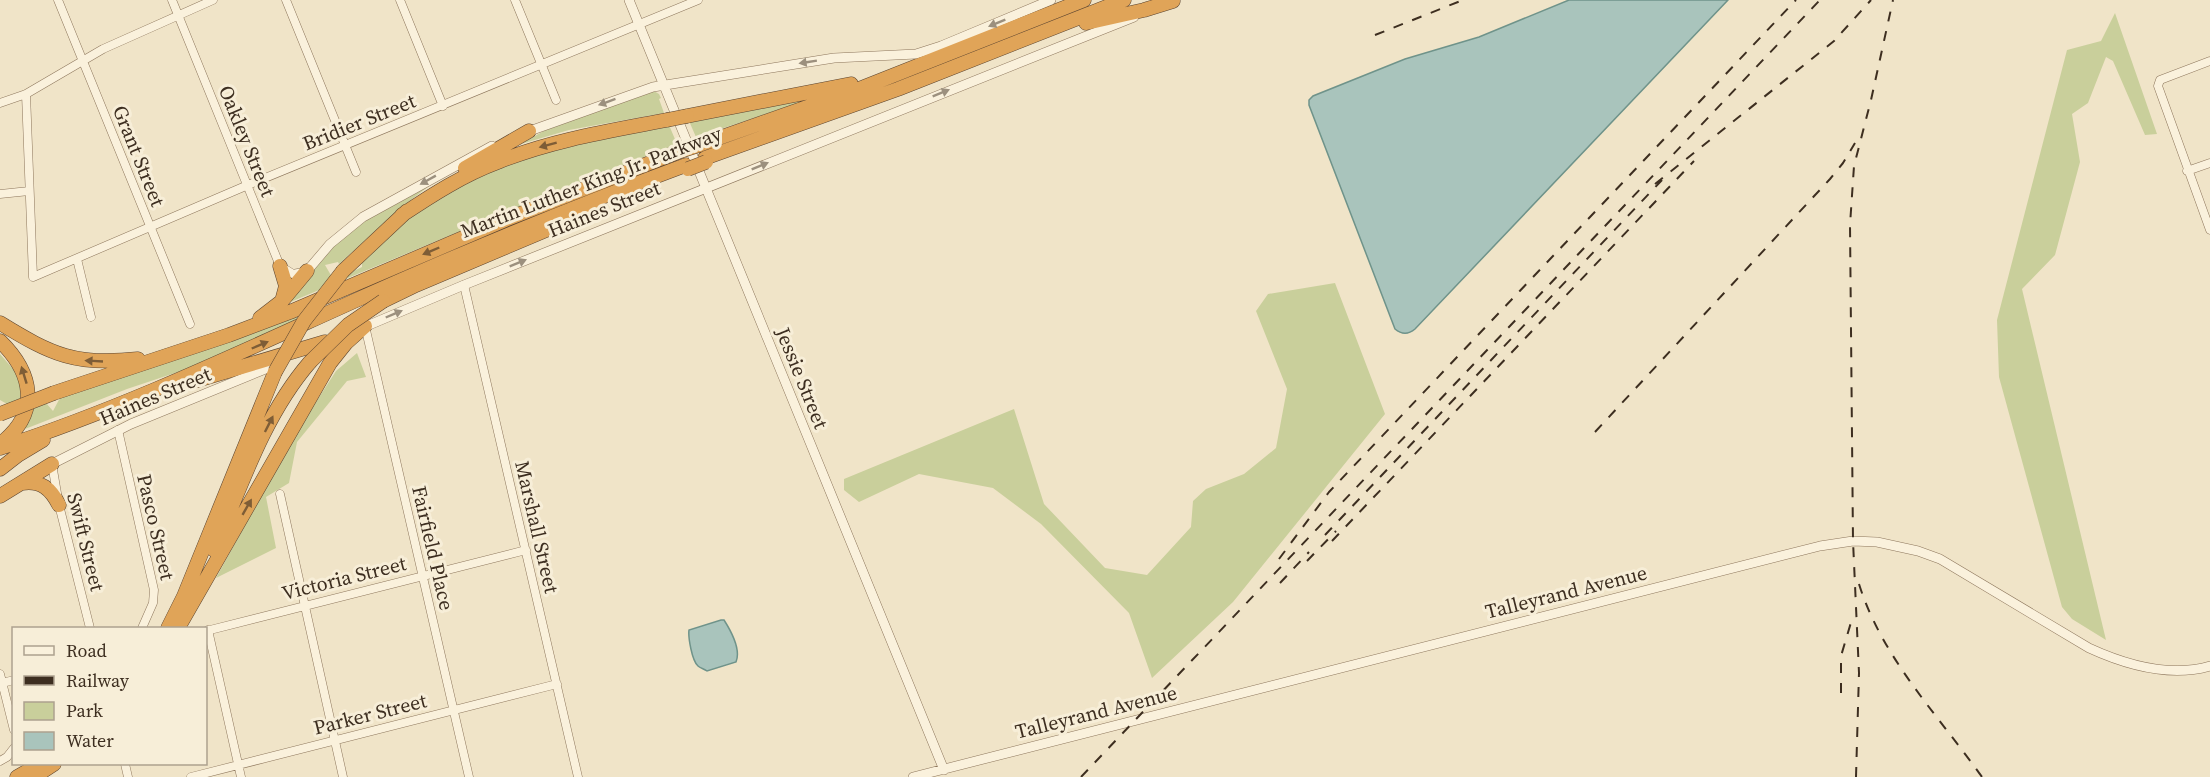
<svg xmlns="http://www.w3.org/2000/svg" width="2210" height="777" viewBox="0 0 2210 777" font-family="'Source Serif 4',serif">
<style>
.green{fill:#c9cf9b}
.water{fill:#a9c4bc;stroke:#6f938a;stroke-width:1.5}
.lines{fill:none;stroke-linecap:round;stroke-linejoin:round}
.minor-casing{stroke:#8d765c;stroke-width:9}
.tertiary-casing{stroke:#8d765c;stroke-width:10}
.motorway-casing{stroke:#5b4430;stroke-width:15}
.minor{stroke:#faf1dc;stroke-width:8}
.tertiary{stroke:#faf1dc;stroke-width:9}
.motorway{stroke:#e0a458;stroke-width:14}
.rail{stroke:#3d2e20;stroke-width:2;stroke-dasharray:10 10;stroke-linecap:butt}
.motorway-bridge-casing{stroke:#5b4430;stroke-width:15;stroke-linecap:butt}
.motorway-bridge{stroke:#e0a458;stroke-width:14}
.oneway{fill:#9c907e}
.oneway2{fill:#7e5d36}
.labels{text-anchor:middle;dominant-baseline:central;stroke-width:6;stroke-linejoin:round;paint-order:stroke}
.street-label{font-size:20px;fill:#3d2e20;stroke:#f7eed8}
</style>
<rect width="100%" height="100%" fill="#f0e4c8"/>
<path class="green" d="M2115,13l42,121 -12,1 -32,-74 -7,-4 -18,46 -16,11 8,48 -25,93 -33,34 84,351 -34,-21 -10,-12 -63,-230 -2,-57 70,-270 34,-9z
M652,90l7,4 2,4 -2,1 5,14 -95,17 -48,14 28,-16z
M815,98l-119,39 -7,-16z
M669,125l8,19 -135,53 -254,106 18,-27 43,-46 80,-44 -26,20 -64,58 -1,-2 -13,3 7,12 15,-3 15,-7v-9l41,-37 41,-29 90,-40z
M1335,283l50,131 -152,188 -81,76 -23,-65 -88,-89 -48,-36 -74,-14 -60,28 -15,-12v-11l170,-70 30,95 61,64 42,7 44,-48 2,-26 13,-12 38,-15 32,-26 11,-59 -31,-78 12,-17z
M299,315l-5,9 -86,38 -81,27 -102,40 8,-21 13,-5 7,8 8,-15z
M357,353l9,24 -19,4 -50,61 -8,41 -23,14 10,51 -60,30 78,-142 42,-65z
M0,354l20,23 2,22 -15,5 -7,-4z"/>
<path class="water" d="M1569,0h159l-313,329c-7,6 -13,6 -20,0l-86,-224v-5l4,-4 92,-37 74,-22z
M721,620h3c7,11 17,30 12,42l-29,9c-3,-2 -7,-3 -9,-5 -6,-5 -10,-29 -9,-36z"/>
<g class="lines">
<g class="minor-casing">
<path id="minor" d="M58,0l132,324
M172,0l108,266 13,8 10,-2
M286,0l70,172
M400,0l43,106
M515,0l41,100
M2210,61l-50,19 -2,6 52,144
M26,94l7,183 215,-92 450,-185
M0,103l26,-9 77,-45 110,-49
M2187,171l23,-8
M0,194l29,-3
M77,259l14,58
M464,285l114,492
M365,326l104,451
M118,430l36,160 -1,13 -11,25
M52,464l7,41 31,123
M280,494l63,283
M208,630l33,147
M206,631l320,-81
M0,674l14,56
M2,683l12,-3
M0,761l7,-4 7,-9
M125,764l3,13
M191,777l366,-93"/>
</g>
<g class="tertiary-casing">
<path id="tertiary" d="M629,0l315,770
M524,133l129,-46 181,-29 82,-4 25,-8 110,-46
M307,271l23,-27 33,-27 129,-71
M362,328l102,-43 670,-268
M52,464l79,-40 149,-61
M913,777l907,-231 33,-5 24,1 41,9 22,8 149,89c37,17 80,30 121,18"/>
</g>
<g class="motorway-casing">
<path id="motorway" d="M1086,23l58,-13 29,-9
M687,116l164,-32
M699,145l165,-58 220,-87
M705,158l193,-69 226,-89
M465,168l64,-37
M402,215c30,-20 61,-40 96,-53 54,-22 112,-31 169,-42
M280,266l6,20 -4,15
M343,271l64,-60
M383,301l33,-16 180,-76
M260,318l22,-17 25,-30
M0,323c52,32 76,43 138,36
M0,341c33,32 41,72 0,103
M191,382l134,-40
M54,393l175,-58 61,-23 215,-92 175,-69
M0,448c124,-40 243,-97 361,-150 107,-48 215,-92 325,-133
M0,469l18,-14 25,-15
M22,483c19,-3 29,6 37,22
M0,496l52,-32
M214,550c27,-64 50,-135 96,-188
M168,628l16,-32 91,-224
M178,628l152,-265 16,-20 19,-17
M17,777l23,-13
M34,777l20,-13"/>
</g>
<use href="#minor" class="minor"/>
<use href="#tertiary" class="tertiary"/>
<use href="#motorway" class="motorway"/>
<path class="rail" d="M1375,35l88,-35
M1655,184l179,-143 37,-41
M1595,432l235,-253 13,-16 12,-20
M1325,535l337,-355
M1332,541l362,-380
M1279,559l50,-67 467,-492
M1307,561l29,-30
M1280,583l29,-31
M1859,584c23,74 79,131 123,193
M1841,693v-37l11,-37
M1081,777l739,-777
M1856,777l3,-104 -6,-132 -3,-316 4,-59 17,-66 22,-100"/>
<g class="motorway-bridge-casing">
<path id="motorway-bridge" d="M667,120l20,-4
M680,151l19,-6
M688,169l18,-7
M310,362l38,-37 35,-24
M275,372l29,-51 39,-50
M0,414l54,-21"/>
</g>
<use href="#motorway-bridge" class="motorway-bridge"/>
</g>
<defs><path id="oneway-solid" d="M-6-.8H1V-3.2L6.5 0L1 3.2V.8H-6Z" transform="scale(1.5)"/></defs>
<g class="oneway">
<use href="#oneway-solid" transform="translate(997 23) rotate(158)"/>
<use href="#oneway-solid" transform="translate(808 62) rotate(171)"/>
<use href="#oneway-solid" transform="translate(941 93) rotate(-22)"/>
<use href="#oneway-solid" transform="translate(607 102) rotate(160)"/>
<use href="#oneway-solid" transform="translate(760 166) rotate(-22)"/>
<use href="#oneway-solid" transform="translate(428 180) rotate(151)"/>
<use href="#oneway-solid" transform="translate(518 263) rotate(-22)"/>
<use href="#oneway-solid" transform="translate(394 314) rotate(-23)"/>
</g>
<g class="oneway2">
<use href="#oneway-solid" transform="translate(548 145) rotate(165)"/>
<use href="#oneway-solid" transform="translate(431 251) rotate(157)"/>
<use href="#oneway-solid" transform="translate(260 345) rotate(-23)"/>
<use href="#oneway-solid" transform="translate(94 361) rotate(-177)"/>
<use href="#oneway-solid" transform="translate(24 375) rotate(-107)"/>
<use href="#oneway-solid" transform="translate(269 424) rotate(-63)"/>
<use href="#oneway-solid" transform="translate(247 507) rotate(-60)"/>
</g>
<g class="labels">
<g class="street-label">
<text transform="translate(359 122) rotate(-22)">Bridier Street</text>
<text transform="translate(247 141) rotate(68)">Oakley Street</text>
<text transform="translate(139 156) rotate(68)">Grant Street</text>
<text transform="translate(591 182) rotate(-21)">Martin Luther King Jr. Parkway</text>
<text transform="translate(604 209) rotate(-22)">Haines Street</text>
<text transform="translate(802 378) rotate(68)">Jessie Street</text>
<text transform="translate(155 396) rotate(-23)">Haines Street</text>
<text transform="translate(156 527) rotate(77)">Pasco Street</text>
<text transform="translate(537 527) rotate(77)">Marshall Street</text>
<text transform="translate(86 542) rotate(76)">Swift Street</text>
<text transform="translate(433 548) rotate(77)">Fairfield Place</text>
<text transform="translate(344 578) rotate(-14)">Victoria Street</text>
<text transform="translate(1566 592) rotate(-14)">Talleyrand Avenue</text>
<text transform="translate(1096 712) rotate(-14)">Talleyrand Avenue</text>
<text transform="translate(370 714) rotate(-14)">Parker Street</text>
</g>
</g>
<rect x="12" y="627" width="195" height="138" fill="#f7eed8" stroke="#ada18e" stroke-width="1.5"/>
<rect x="24" y="646" width="30" height="9" fill="#faf1dc" stroke="#ada18e" stroke-width="1.5"/>
<text x="66" y="657" font-size="18" fill="#3d2e20">Road</text>
<rect x="24" y="676" width="30" height="9" fill="#3d2e20" stroke="#ada18e" stroke-width="1.5"/>
<text x="66" y="687" font-size="18" fill="#3d2e20">Railway</text>
<rect x="24" y="702" width="30" height="18" fill="#c9cf9b" stroke="#ada18e" stroke-width="1.5"/>
<text x="66" y="717" font-size="18" fill="#3d2e20">Park</text>
<rect x="24" y="732" width="30" height="18" fill="#a9c4bc" stroke="#ada18e" stroke-width="1.5"/>
<text x="66" y="747" font-size="18" fill="#3d2e20">Water</text>
</svg>
